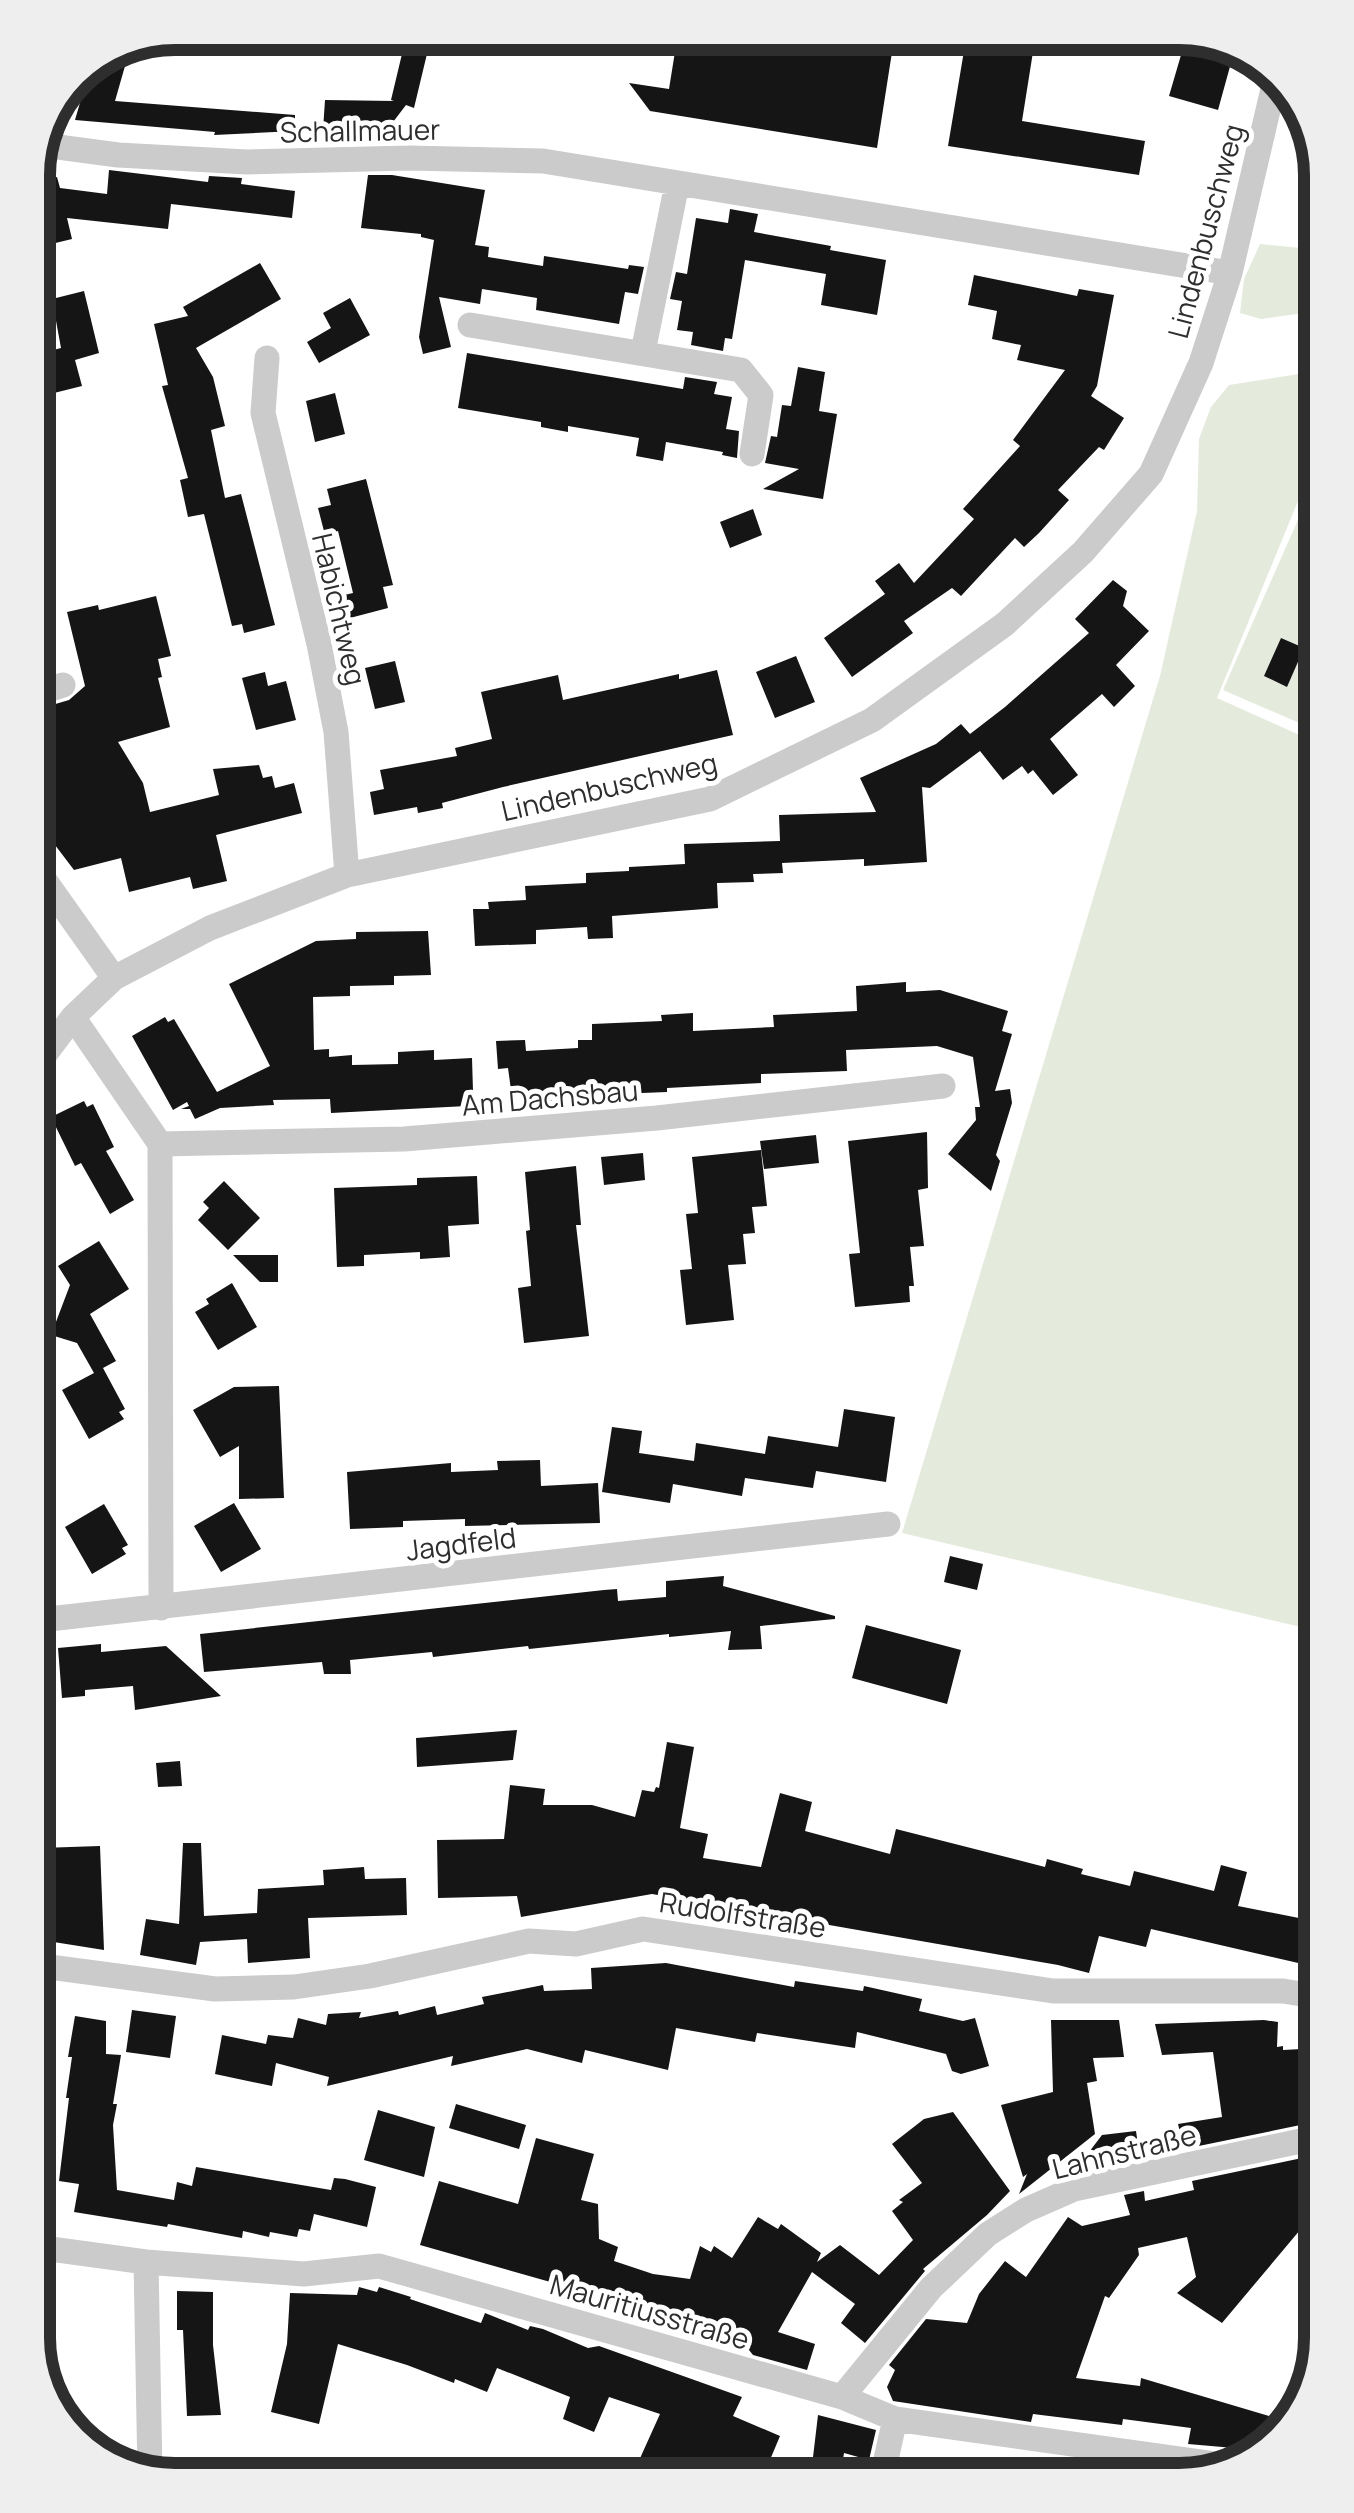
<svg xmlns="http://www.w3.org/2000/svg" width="1354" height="2513" viewBox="0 0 1354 2513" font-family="Manrope,sans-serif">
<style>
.green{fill:#e4ebdc}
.building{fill:#151515}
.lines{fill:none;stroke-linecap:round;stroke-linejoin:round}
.minor{stroke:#cbcbcb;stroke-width:25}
.labels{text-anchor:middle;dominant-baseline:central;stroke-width:10;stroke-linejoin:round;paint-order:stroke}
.street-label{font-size:28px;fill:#2e2e2e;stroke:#fff}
.rim{fill:none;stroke:#2e2e2e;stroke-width:12}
</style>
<rect width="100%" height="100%" fill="#fff"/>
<path class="green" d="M1260,244l51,5v63l-50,7 -21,-6 4,-34z
M1312,372v95l-95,231 96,43 5,890 -416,-98 258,-857 37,-165 2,-72 12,-32 18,-22z
M1312,488l1,241 -90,-39z"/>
<path class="building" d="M407,33h25l-18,75 -8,-3 -16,21 -67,4 2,-30 69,1 -3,-1z
M678,33h217l-18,115 -227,-37 -21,-28 40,6z
M967,33h69l-14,88 123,20 -6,34 -191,-29z
M1186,38l48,14 -16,58 -49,-14z
M129,52l-14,49 180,14v16l-81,4 1,-3 -140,-12 15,-52z
M109,170l99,12 1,-6 33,2 -1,6 54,7 -3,27 -121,-14 -3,25 -101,-11 5,21 -33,8 -6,-25v-39l24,-6 3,11 47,6z
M368,175h24l93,15 -10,55 14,2 -1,10 55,9 1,-10 84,13 1,-4 15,2 -6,27 -13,-2 -6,32 -83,-14 1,-12 -55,-9 -2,15 -41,-7 12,50 -28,7 -4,-17 15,-97 -13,-3v-3l-60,-6z
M730,209l28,5 -4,18 77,14 -1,4 56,10 -9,55 -56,-10 5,-31 -81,-14 -13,79 -7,-1 -2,13 -32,-6 2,-13 -16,-2 5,-29 -12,-2 6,-27 11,2 9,-56 32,5z
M260,263l21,36 -85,49 17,29 12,49 -14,4 14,68 16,-4 34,131 -31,8 -2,-9 -10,2 -28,-112 -16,3 -8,-37 8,-2 -26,-92 6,-1 -14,-61 34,-8 -5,-9z
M974,275l103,21 2,-7 35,6 -17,91 -6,10 33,22 -20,32 -5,-3 -41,43 11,10 -30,33 -15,14 -9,-9 -54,58 -9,-8 -48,33 9,12 -61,44 -28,-39 61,-44 -10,-13 24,-18 15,20 60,-64 -11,-10 57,-63 -7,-6 52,-70 -48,-10 4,-15 -29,-6 5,-28 -29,-6z
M84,291l15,62 -24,7 7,26 -48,12v-43l27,-7 -9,-49z
M350,298l20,37 -51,28 -12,-21 24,-14 -8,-15z
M467,353l216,36 2,-12 32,5 -3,12 18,3 -6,32 13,2 -2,27 -15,-3 1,-3 -57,-10 -3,19 -27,-5 3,-18 -71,-12v6l-27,-5v-5l-83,-14z
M798,367l27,5 -6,39 18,3 -14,85 -60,-10 36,-20 -34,-6 6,-27 6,1 5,-32 9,1z
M335,393l10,41 -30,8 -9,-41z
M366,479l27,106 -10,2 5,21 -42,11 -6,-23 13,-3 -15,-62 -13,4 -7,-27 13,-3 -4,-16z
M753,509l9,26 -32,13 -10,-26z
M1113,580l14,11 -4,15 26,25 -33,34 19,21 -21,21 -12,-13 -52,45 28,36 -25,20 -20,-25 -5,4 -6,-8 -19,14 -23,-29 -50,37 -8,-1 5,75 -63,4v-7l-82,4 1,10 -30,1 1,8 -37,1 1,25 -106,8 1,22 -25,1 -1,-12 -51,3v14l-61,2 -2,-37h16l-1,-7 38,-2 -1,-14 61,-3v-10l43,-2v-4l56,-3 -1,-20 96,-3 -1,-26 97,-3 -16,-34 76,-34 25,-20 9,10 35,-27 84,-74 -14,-14z
M156,596l15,60 -13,3 4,18 -4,1 12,49 -52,15 25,41 7,29 69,-17 -6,-26 46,-4 4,13 9,-2 3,12 19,-5 8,30 -86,22 11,46 -34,8 -3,-12 -61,15 -8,-34 -47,12 -19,-25 -7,2 -12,-51 -1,-86 34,-10 16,-14 -18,-74 31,-7 1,5z
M1281,638l23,10 -17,39 -23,-11z
M796,656l19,46 -40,16 -19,-46z
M395,661l10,41 -30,7 -10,-41z
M717,670l16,65 -230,52 -61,16 1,5 -25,5 -1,-6 -43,8 -4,-23 14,-3 -4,-19 77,-14 -2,-8 37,-9 -11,-47 77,-17 5,25 116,-26v5z
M265,672l3,14 18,-5 10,39 -40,10 -14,-52z
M428,931l3,44 -37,1v9l-44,1v10l-37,1 1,53 15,-1v8l23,-2v10l46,-1v-12l36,-2v10l38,-2 1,33 -6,1v14l-136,7 -1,-14 -57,1 1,5 -54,3 -25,11 -5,-10h-9l8,-3 -2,-4 -14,8 -41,-74 33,-19 3,5 6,-3 43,73 53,-26 -41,-82 87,-43 40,-2v-7z
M906,982v10l34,-2 68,21 -6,20 10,3 -17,57 15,-2 2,14 -16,52 4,6 -9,30 -43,-37 28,-34 -1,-13h5l-7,-50 -36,-11 -91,4 1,21 -86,3v9l-94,5v4l-100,4 1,7 -46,-1 -1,-13 -10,1 -3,-22 -10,1 -2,-28 29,-1 1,11 52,-3v-8h14v-16l70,-3 -1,-6 32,-2v18l81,-4 -1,-12 84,-4 -1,-25z
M84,1101l3,6 6,-3 21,43 -8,4 28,49 -24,14 -29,-51 -6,3 -24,-49z
M927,1132l1,56 -10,2 6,56 -14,1 4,39h-5l1,16 -55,5 -6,-53 11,-1 -12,-112z
M816,1135l3,28 -55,6 -4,-28z
M761,1150l6,56 -15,1 3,26 -12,1 3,30 -18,1 6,55 -48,5 -6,-55 12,-1 -6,-55 12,-1 -6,-56z
M643,1153l2,27 -41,5 -3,-28z
M576,1166l5,59h-5l13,111 -65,7 -6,-55 13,-2 -5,-55 4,-1 -5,-58z
M477,1176l2,48 -31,2 2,31 -30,2v-7l-56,3v11l-27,1 -3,-79 83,-3v-7z
M224,1181l36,37 -32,32 -30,-30 11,-12 -6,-6z
M99,1241l30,48 -39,25 26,47 -13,7 22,41 -6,3 5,7 -35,20 -27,-49 32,-17 -17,-30 -26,-8 19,-50 -12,-19z
M233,1255h45v27h-18z
M232,1283l25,44 -39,23 -23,-38 14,-8 -3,-5z
M279,1386l5,112 -45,1v-53l-19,11 -27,-47 41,-23z
M844,1409l51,8 -9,65 -70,-11 -3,17 -68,-10 -3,18 -69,-12 -3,19 -68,-11 10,-65 30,4 -3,22 55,8 2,-18 69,11 3,-18 70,11z
M540,1460l1,26 57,-3 2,40 -135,3v-7l-62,2v6l-53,2 -3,-57 104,-9v9l47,-2 -1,-9z
M234,1503l27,46 -40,23 -27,-46z
M104,1504l24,41 -6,3 4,6 -34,20 -27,-47z
M950,1556l33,8 -6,26 -33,-8z
M724,1576l-1,10 112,30v3l-75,7 2,23 -34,1 3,-19 -62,6v-3l-140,15 -1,-3 -95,11 -1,-5 -82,8 1,14h-27l-2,-12 -118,10 -4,-38 404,-44 13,-1 1,12 48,-4v-16z
M866,1625l95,25 -14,54 -95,-26z
M101,1644v8l65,-6 55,50 -86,14 -2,-24 -48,4v6l-23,2 -4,-50z
M517,1730l-4,30 -96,7 -1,-29z
M667,1742l27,5 -14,81 28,6 -5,24 58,9 19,-74 32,9 -7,29 85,23 6,-25 149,38 2,-8 36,10 -2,5 49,12 4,-15 80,20 7,-26 26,7 -9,34 81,16 1,46 -169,-39 -5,18 -47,-11 -10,37 -31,-8 -406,-71 -131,23 -4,-21 -79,2 -1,-58 67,-1 6,-54 35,4 -2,16h49l43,12 7,-27 12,2 2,-5 3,1z
M180,1761l2,25 -24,1 -2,-24z
M183,1843h18l3,73 53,-3 1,-24 66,-4 -1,-15 41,-3 1,12 41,-1 1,37 -99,3 2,40 -62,5 -1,-24 -47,3 -4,23 -56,-10 6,-36 33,5z
M100,1846l4,104 -63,-10v-92z
M666,1963l128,24 1,-6 68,10 1,-5 58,13 -3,12 44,10 12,-3 14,48 -28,8 -9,-3 -6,-17 -89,-22 -2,16 -98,-15 -2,9 -79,-14 -8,42 -83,-20 -3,13 -55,-14 -76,17 2,-10 -126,30 2,-9 -53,-14 -4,23 -57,-12 7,-39 44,9 2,-9 25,3 5,-20 28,7 2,-11 33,-2 -2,6 39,-7 1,4 36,-9 2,9 47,-11 -2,-7 61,-12 1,6 48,-2 -1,-21z
M132,2010l44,6 -6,42 -44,-6z
M75,2016l31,5v33l15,1 -8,49h4l-4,21 4,65 57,10 3,-18 15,4 4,-19 135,23 3,-12 11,1 31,8 -9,40 -53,-13 -4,17 -11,-2 -2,8 -27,-5 -1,5 -26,-6 -1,7 -74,-14 -1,3 -93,-15 5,-28 -20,-3 10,-83h-3l6,-41h-4z
M1051,2020h68l5,37 -31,1 4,23 -10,2 8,51 -76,60 8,-20 -4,3 -22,-72 52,-13z
M1264,2020l14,2 -1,25 6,-1v4l37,-2v73l-136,28 -6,-25 44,-7 -9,-65 -51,3 -7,-31z
M456,2104l70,21 -7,24 -70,-21z
M378,2110l57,17 -11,50 -60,-17z
M953,2112l57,79 -23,24 -64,54 2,2 -60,72 -24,-20 14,-19 -43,-32 -34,60 37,12 -8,26 -54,-15 -8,-10 -96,-35 -229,-65 19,-64 79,23 18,-66 58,16 -13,46 17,4 1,35 19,8 -4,14 39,13 37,5 10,-33 11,6 3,-6 18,12 26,-41 20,12 3,-5 40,29 -4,9 23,-17 39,30 34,-35 -21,-29 11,-9 -4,-2 23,-17 -30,-39 32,-25z
M1136,2131l4,28 -67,14 29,-38z
M1321,2154v51l-99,118 -45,-30 19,-16 -9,-40 -49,11 1,7 -30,43 -4,-2 -29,82 64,8 1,-8 128,38 -8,31 -4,3 -69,-6 3,-16 -68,-9 -1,6 -89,-11 -2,8 -138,-21 -6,-14 8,-17 -6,-5 37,-46 41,4 12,-29 26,-33 21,16 42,-60 14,9 48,-11 -6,-20 20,-4 1,10 49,-11 -2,-9z
M359,2287l18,5 2,-5 32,10 -1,2 71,24 4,-10 43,17 2,-4 13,3 45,19 11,-2 143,51 -9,19 47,20 -13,31 -15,-6 -6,13 -114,2 28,-62 -51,-17 -15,35 -31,-13 7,-22 -73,-29 -10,24 -32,-13 -1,4 -47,-18 -69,-21 -19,80 -48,-12 16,-68 3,-51 67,2z
M177,2291l36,1v53l8,70 -34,1 -4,-86h-6z
M818,2415l58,15 -7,30 -25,-7 -3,20 -30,1z"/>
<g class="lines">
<path class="minor" d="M43,145l75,10 129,7 162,-4 134,3 687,112
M470,325l271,45 20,25 -9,59
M643,352l34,-168
M267,358l-4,55 56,231 17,88 11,143
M35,694l28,-9
M36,868l78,110
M73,1017l87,127 1,464
M37,1065l36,-48 41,-39 96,-50 137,-53 363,-76 162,-79 133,-96 78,-72 68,-78 50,-111 29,-90 46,-197
M160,1144l244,-5 253,-21 286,-32
M40,1620l848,-96
M42,1966l173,23 79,-2 76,-11 159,-35 47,3 67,-15 410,62h230l37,6
M43,2248l103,14 158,12 75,-8 463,131 53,22 341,48
M146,2262l4,212
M842,2397l89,-109 57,-54 38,-24 48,-21 246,-52
M883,2473l12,-54"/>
</g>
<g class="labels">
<g class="street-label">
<text transform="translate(360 130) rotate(-1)">Schallmauer</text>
<text transform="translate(1205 231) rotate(-75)">Lindenbuschweg</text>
<text transform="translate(340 609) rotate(77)">Habichtweg</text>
<text transform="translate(609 786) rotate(-13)">Lindenbuschweg</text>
<text transform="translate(550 1097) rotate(-5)">Am Dachsbau</text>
<text transform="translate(461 1543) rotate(-7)">Jagdfeld</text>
<text transform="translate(743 1914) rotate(9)">Rudolfstraße</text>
<text transform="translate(1124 2151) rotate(-14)">Lahnstraße</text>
<text transform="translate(650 2311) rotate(16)">Mauritiusstraße</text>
</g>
</g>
<path d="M0 0H1354V2513H0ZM175 50H1179A125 125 0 0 1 1304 175V2338A125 125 0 0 1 1179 2463H175A125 125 0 0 1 50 2338V175A125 125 0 0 1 175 50Z" fill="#eee" fill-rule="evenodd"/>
<path class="rim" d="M175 50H1179A125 125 0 0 1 1304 175V2338A125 125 0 0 1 1179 2463H175A125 125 0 0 1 50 2338V175A125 125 0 0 1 175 50Z"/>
</svg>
